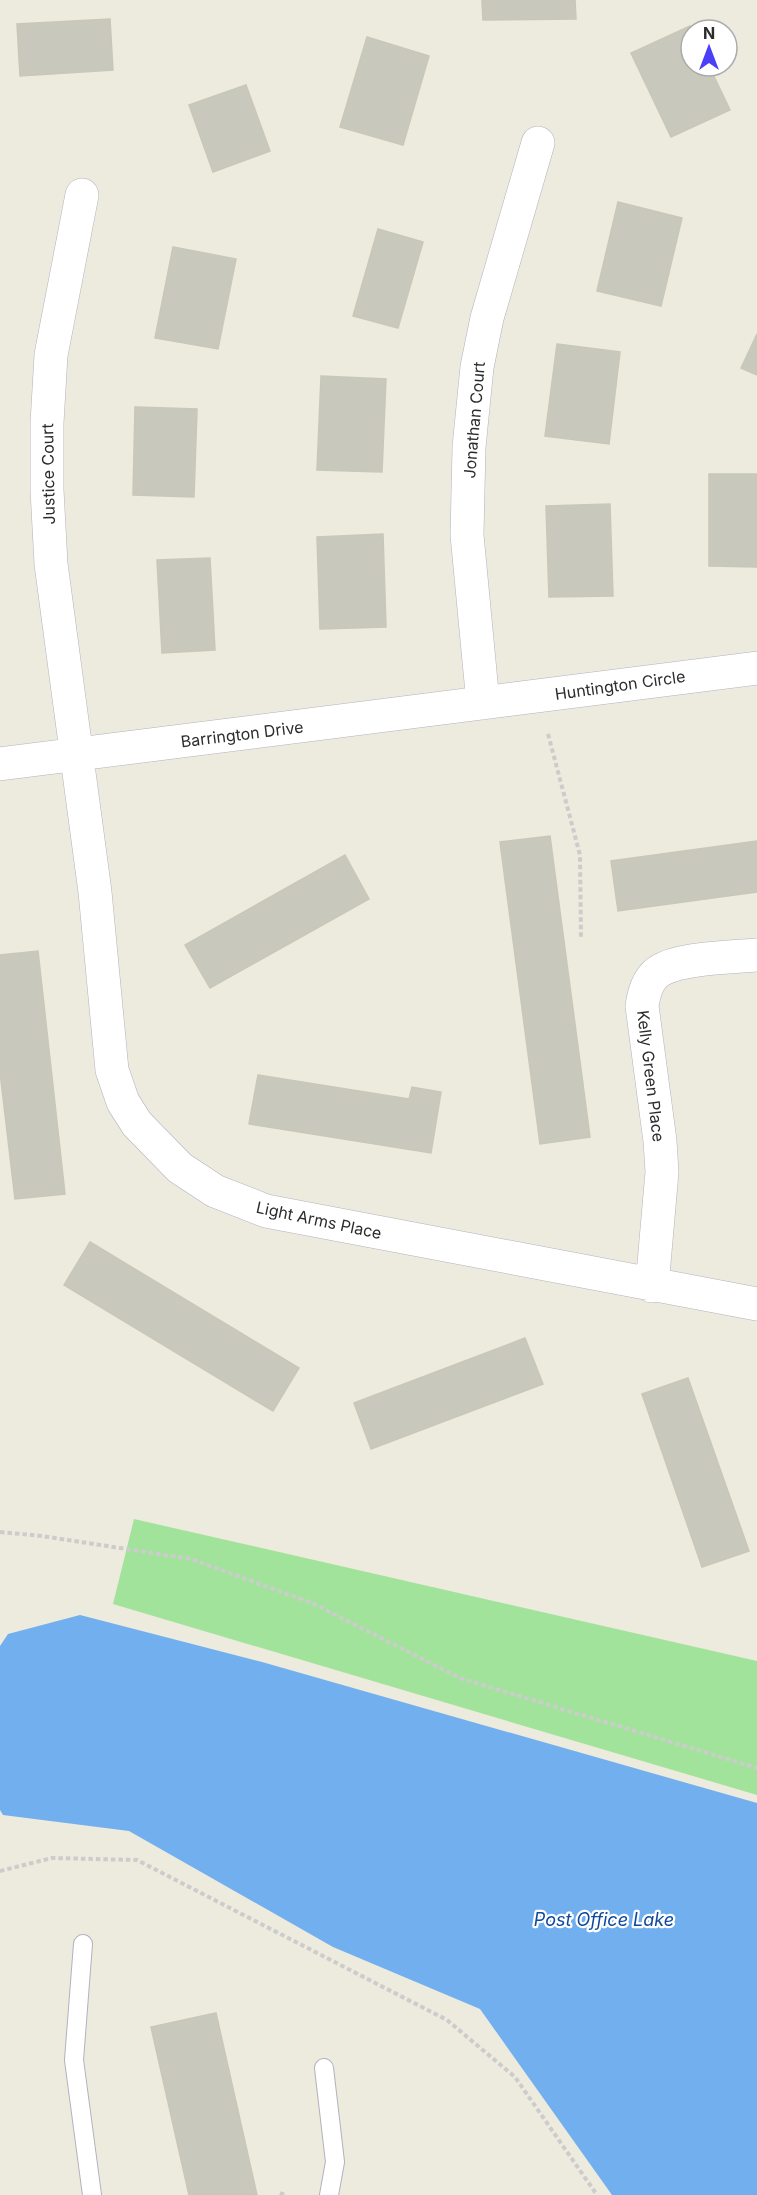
<svg xmlns="http://www.w3.org/2000/svg" width="757" height="2195" viewBox="0 0 757 2195" font-family="Inter,sans-serif">
<style>
.green{fill:#a2e39b}
.water{fill:#72afee}
.building{fill:#c9c8bc;stroke:#c9c7b7;stroke-width:1.5}
.lines{fill:none;stroke-linecap:round;stroke-linejoin:round}
.lane-casing{stroke:#b2b2bf;stroke-width:20}
.street-casing{stroke:#b2b2bf;stroke-width:34}
.path{stroke:#ccc;stroke-width:4;stroke-dasharray:4.5 3;stroke-linecap:butt}
.lane{stroke:#fff;stroke-width:18}
.street{stroke:#fff;stroke-width:33}
.labels{text-anchor:middle;dominant-baseline:central;stroke-width:4.5;stroke-linejoin:round;paint-order:stroke}
.street-label{font-size:16px;fill:#2c2c2c;stroke:#fff}
.water-label{font-size:18px;font-style:italic;fill:#0f499d;stroke:#fff}
</style>
<rect width="100%" height="100%" fill="#edeade"/>
<path class="green" d="M134,1519l623,142v134l-644,-191z"/>
<path class="water" d="M80,1615l182,47 495,141v392h-145l-132,-186 -147,-62 -204,-116 -126,-16 -3,-5v-164l8,-12z"/>
<path class="building" d="M482,0h93l1,19 -93,1z
M110,19l3,51 -93,6 -3,-52z
M690,26l2,4 -1,36h18l21,44 -59,27 -40,-84z
M367,37l62,19 -26,89 -63,-18z
M246,85l24,66 -57,21 -24,-67z
M618,202l64,16 -21,88 -64,-15z
M378,229l45,13 -25,86 -45,-12z
M173,247l63,12 -18,90 -63,-11z
M757,334v41l-16,-7z
M557,344l63,8 -11,92 -64,-8z
M321,376l65,3 -4,93 -65,-2z
M135,407l62,2 -3,88 -61,-2z
M709,474h48v93l-48,-1z
M610,504l3,92 -64,1 -3,-91z
M383,534l3,93 -66,2 -3,-92z
M210,558l5,92 -53,3 -5,-93z
M550,836l40,301 -50,7 -40,-302z
M757,841v51l-139,19 -7,-50z
M345,855l24,44 -159,89 -25,-43z
M38,951l27,243 -50,5 -15,-127v-117z
M258,1075l151,24 3,-12 29,5 -10,61 -182,-29z
M90,1242l209,126 -26,43 -209,-126z
M525,1338l18,46 -172,65 -17,-46z
M688,1378l61,173 -47,16 -60,-173z
M216,2013l41,182h-68l-38,-168z"/>
<g class="lines">
<g class="lane-casing">
<path id="lane" d="M83,1944l-9,116 18,135
M324,2068l11,94 -6,33"/>
</g>
<g class="street-casing">
<path id="street" d="M82,195l-31,160 -4,68v67l4,74 44,328 17,178 11,32 14,22 43,44 35,23 51,20 491,93
M483,703l-16,-168 2,-88 8,-80 10,-49 51,-175
M0,764l757,-96
M652,1286l10,-114 -2,-31 -18,-135c2,-14 6,-29 19,-36 21,-12 71,-13 96,-15"/>
</g>
<path class="path" d="M548,734l32,121 1,83
M0,1532l42,4 149,23 121,44 148,75 297,90
M0,1871l52,-13 85,2 310,160 68,57 82,118
M280,2193l5,2"/>
<use href="#lane" class="lane"/>
<use href="#street" class="street"/>
</g>
<g class="labels">
<g class="street-label">
<text transform="translate(474 420) rotate(-85)">Jonathan Court</text>
<text transform="translate(48 474) rotate(-91)">Justice Court</text>
<text transform="translate(620 685) rotate(-8)">Huntington Circle</text>
<text transform="translate(242 734) rotate(-7)">Barrington Drive</text>
<text transform="translate(651 1076) rotate(83)">Kelly Green Place</text>
<text transform="translate(319 1220) rotate(12)">Light Arms Place</text>
</g>
<g class="water-label">
<text x="604" y="1919">Post Office Lake</text>
</g>
</g>
<g transform="translate(709 48)"><circle r="28" fill="#ffffff" stroke="#ababab" stroke-width="1.5"/>
<path d="M0-4.5L10 22L0 15L-10 22Z" fill="#4b40f8"/>
<text y="-9" font-size="16" font-weight="bold" text-anchor="middle" fill="#2c2c2c">N</text>
</g>
</svg>
